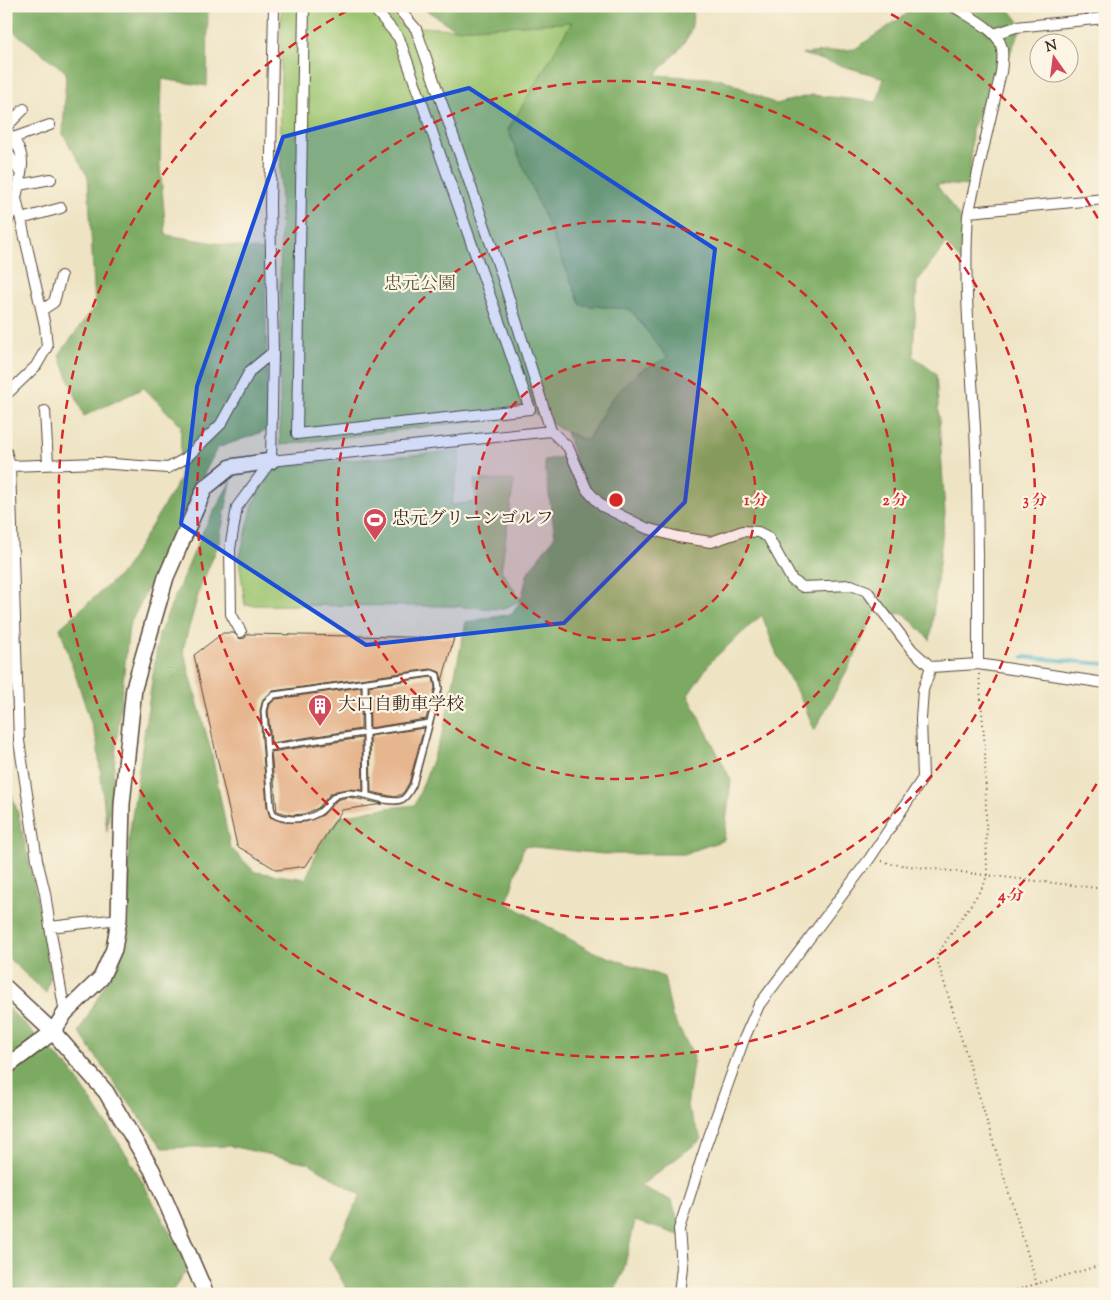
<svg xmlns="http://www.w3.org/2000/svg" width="1111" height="1300" viewBox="0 0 1111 1300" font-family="'Sorts Mill Goudy','Noto Serif JP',serif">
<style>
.green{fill:#9bc470;stroke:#6b7747}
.forest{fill:#7caa62;stroke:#5c6a40}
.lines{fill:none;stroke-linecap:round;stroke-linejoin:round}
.stream{stroke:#43adc3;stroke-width:4}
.building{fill:#e6b68f}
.lane-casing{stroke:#564637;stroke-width:8}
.street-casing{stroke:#564637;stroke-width:12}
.secondary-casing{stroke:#564637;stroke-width:18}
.path{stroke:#564637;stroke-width:2;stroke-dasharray:1 4;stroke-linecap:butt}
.lane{stroke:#fff;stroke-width:5}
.street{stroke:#fff;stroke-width:10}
.secondary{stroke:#fff;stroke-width:15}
.marked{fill:#1d4ed8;fill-opacity:0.2;stroke:#1d4ed8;stroke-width:4;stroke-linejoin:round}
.ring{fill:none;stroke:#d62828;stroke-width:2.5;stroke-dasharray:9 6}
.labels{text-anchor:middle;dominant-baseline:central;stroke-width:4.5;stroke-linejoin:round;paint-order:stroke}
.park-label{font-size:18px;fill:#585837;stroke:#fcf5e5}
.poi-label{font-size:18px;fill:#3b2a1e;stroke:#fcf5e5;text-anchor:start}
.centre{fill:#d62828;stroke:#fcf5e5;stroke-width:2.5}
.ring-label{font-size:15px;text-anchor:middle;font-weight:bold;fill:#d62828;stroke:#fcf5e5;stroke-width:4.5;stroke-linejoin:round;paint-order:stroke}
</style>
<rect width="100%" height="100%" fill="#fcf5e5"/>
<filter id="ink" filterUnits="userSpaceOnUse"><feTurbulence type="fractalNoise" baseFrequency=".02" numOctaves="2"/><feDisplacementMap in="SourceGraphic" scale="10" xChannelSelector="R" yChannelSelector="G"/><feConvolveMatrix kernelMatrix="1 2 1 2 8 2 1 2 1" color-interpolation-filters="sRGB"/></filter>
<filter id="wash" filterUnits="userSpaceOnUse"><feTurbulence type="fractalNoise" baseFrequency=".0096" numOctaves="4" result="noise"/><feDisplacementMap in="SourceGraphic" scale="20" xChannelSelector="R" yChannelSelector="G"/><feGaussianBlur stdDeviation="1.12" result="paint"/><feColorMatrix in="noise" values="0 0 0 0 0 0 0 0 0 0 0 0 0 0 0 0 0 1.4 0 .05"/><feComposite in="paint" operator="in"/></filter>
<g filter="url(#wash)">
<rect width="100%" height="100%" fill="#eee3c3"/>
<path class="green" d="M281,6h104l17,20 53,3 117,-7 -64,108 73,175 49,4 38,49 -30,14 -28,29 -23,40 -21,-9 -32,-19 -254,32z
M461,451l-10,54 25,-3 -2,-22h40l-13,90 20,30 -18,9 -54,-3 -204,-1 -6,-45 14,-55 16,-38z"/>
<path class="forest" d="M6,6h202l-1,80 -45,-7 -2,86 6,70 99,16 3,179 -51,18 -88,178 -22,206 -10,-91 -37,-113 64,-57 56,-92 1,-53 -37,-38 -60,28 -25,-61 36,-49 -7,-129 -25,-43 3,-62 -53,-41 -7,-4z
M420,6h271c9,31 -19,48 -35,69l66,4 54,25 36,-9 65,7 7,-24 -82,-24 53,-5 53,-36 -1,-7h100l15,20 -15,34 -35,69 -2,57 -34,-2 29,41 1,42 -20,-23 -29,38 -4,74 23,18 9,139 -15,127 -25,-26 -30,-2 -22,47 -39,72 -8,-22 -29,-54 -15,-40 -50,45 -24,35 43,85 -7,60 -40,14h-80l-80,-8 -17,57 82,47 75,27 8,39 22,40 -7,51 15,32 -62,47 32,15 11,35 -48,-15 -12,52 -11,21h-262l-21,-36 32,-63 -52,-32 -79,-17 -67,2 -46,-61 -38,-55 49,-90 1,-105 30,-203 44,-103 28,-50 -12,62 -19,45 -17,61 29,106 18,92 25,25 51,7 13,-33 21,-29 31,-7 44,-5 28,-73 23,-110 46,-8 9,-14 7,-28 27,-36 -11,-76 30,-5 -8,-23 21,9 23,-40 28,-29 30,-14 -38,-49 -49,-4 -73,-175 64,-108 -117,7z
M6,778l12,35 18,81 15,80 -5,19 -40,-37z
M6,1006l65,64 59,90 59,107 -19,27h-164z"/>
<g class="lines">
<path class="stream" d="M1023,657l82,7"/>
</g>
<g id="blocks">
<path class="building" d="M223,633h11l6,6 5,-1 3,-4 206,4 -12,43 -2,-9 -9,-3 -158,22 -10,8 -3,12 7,96 3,10 14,5h22l17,-7 14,-15 11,-3 35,7 -41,6 -36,56 -29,4 -40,-24 -43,-191z
M431,677l2,1 2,10 -9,31 -56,9 -1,-42z
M361,687v42l-90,14 -3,-32 2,-7 6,-5z
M424,728l-15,55 -6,10 -8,4 -24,-5 -1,-56z
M362,738l1,52 -15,-1 -12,2 -7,4 -11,13 -14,6 -13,1 -14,-4 -6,-59z"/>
</g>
</g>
<g filter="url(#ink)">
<use href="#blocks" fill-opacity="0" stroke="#564637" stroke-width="1"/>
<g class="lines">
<g class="lane-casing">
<path id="lane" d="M432,673l5,2 2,13 -26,97c-3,5 -6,13 -12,15 -14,5 -42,-11 -60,-6 -11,2 -12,11 -20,17 -11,9 -35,11 -48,3l-2,-7 -7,-96 2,-9 8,-7z
M365,682l2,113
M267,748l162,-25"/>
</g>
<g class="street-casing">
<path id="street" d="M304,6l-7,428 233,-25 -131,-371 -27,-32
M396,6l20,23 84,241 51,161 17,16 19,43 15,16 44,22 32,9 33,5 32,-11 15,1 10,5 24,43 11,7 48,-2 16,6 45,59 19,17 47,-3 127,19
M953,6c13,9 43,23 48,39 3,8 1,19 0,27l-33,143c-5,70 3,142 7,213 4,78 3,157 3,236
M994,34l22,-7 89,-9
M6,127l18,-18
M6,130c12,15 19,23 15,44
M13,138l37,-13
M6,150l15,24 -5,24 29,128 2,21 -11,19 -30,29
M19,185l32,-6
M969,212l136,-13
M21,219l40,-11
M6,226l10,-28
M42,310l12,-8 7,-26
M45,411l3,53
M6,451l4,15 9,275 18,119 8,33 5,34 69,-8
M271,461l280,-30
M10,466l89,-3 69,5 18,-10 35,-34 29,-53 23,-19
M241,632l-10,-18 -1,-65 7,-42 34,-46 2,-109 -3,-148 4,-198
M50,927l15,86
M679,1294l3,-27 -3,-38 27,-84 38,-106 15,-34 111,-147 53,-80 -2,-59 2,-29 8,-23"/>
</g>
<g class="secondary-casing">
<path id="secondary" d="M6,988l47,44 53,60 46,78 54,124
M6,1067l47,-35 12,-19 36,-35 13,-29 5,-30 3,-115 12,-116 32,-111 39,-89 26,-21 40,-6"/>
</g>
<path class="path" d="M979,674l6,75 2,126 -3,10 -48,71 104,338
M882,861l10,3 213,25
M1002,1294l103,-30"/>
<use href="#lane" class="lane"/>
<use href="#street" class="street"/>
<use href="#secondary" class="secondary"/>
</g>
</g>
<path class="marked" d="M469,88l246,161 -30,253 -121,121 -198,22 -185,-121 16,-138 86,-249z"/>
<circle cx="616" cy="500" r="140" fill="#d62828" fill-opacity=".12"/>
<g class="ring">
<circle cx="616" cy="500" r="140"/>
<circle cx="616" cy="500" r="279"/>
<circle cx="616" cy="500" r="419"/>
<path d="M1104 771A558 558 0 1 1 354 7M878 7A558 558 0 0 1 1104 229"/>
</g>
<defs>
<g id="stadium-pin" transform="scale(1.25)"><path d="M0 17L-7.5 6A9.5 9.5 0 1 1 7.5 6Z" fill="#d1495b" stroke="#fcf5e5"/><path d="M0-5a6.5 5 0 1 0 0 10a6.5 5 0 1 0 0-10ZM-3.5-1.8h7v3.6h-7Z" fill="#fff"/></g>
<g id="building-pin" transform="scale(1.25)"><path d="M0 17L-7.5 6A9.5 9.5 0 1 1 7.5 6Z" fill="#d1495b" stroke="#fcf5e5"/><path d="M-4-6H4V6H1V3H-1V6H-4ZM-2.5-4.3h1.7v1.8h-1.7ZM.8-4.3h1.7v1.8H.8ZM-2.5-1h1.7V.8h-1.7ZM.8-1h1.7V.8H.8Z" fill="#fff"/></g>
</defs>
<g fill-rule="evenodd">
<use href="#stadium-pin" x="375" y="520"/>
<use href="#building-pin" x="320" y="706"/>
</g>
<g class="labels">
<g class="park-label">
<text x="420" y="285">忠元公園</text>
</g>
<g class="poi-label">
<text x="392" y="520">忠元グリーンゴルフ</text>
<text x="338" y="706">大口自動車学校</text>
</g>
</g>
<circle cx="616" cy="500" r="8" class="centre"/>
<g class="ring-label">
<text x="756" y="505">1 分</text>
<text x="895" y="505">2 分</text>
<text x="1035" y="505">3 分</text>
<text x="1011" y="900">4 分</text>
</g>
<rect width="1111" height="1300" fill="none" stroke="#fcf5e5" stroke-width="25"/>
<g transform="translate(1054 58) rotate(346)"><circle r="24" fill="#fcf5e5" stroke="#afa495"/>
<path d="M0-4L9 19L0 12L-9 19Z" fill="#d1495b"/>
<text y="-8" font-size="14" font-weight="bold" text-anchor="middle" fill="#3b2a1e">N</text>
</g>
</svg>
